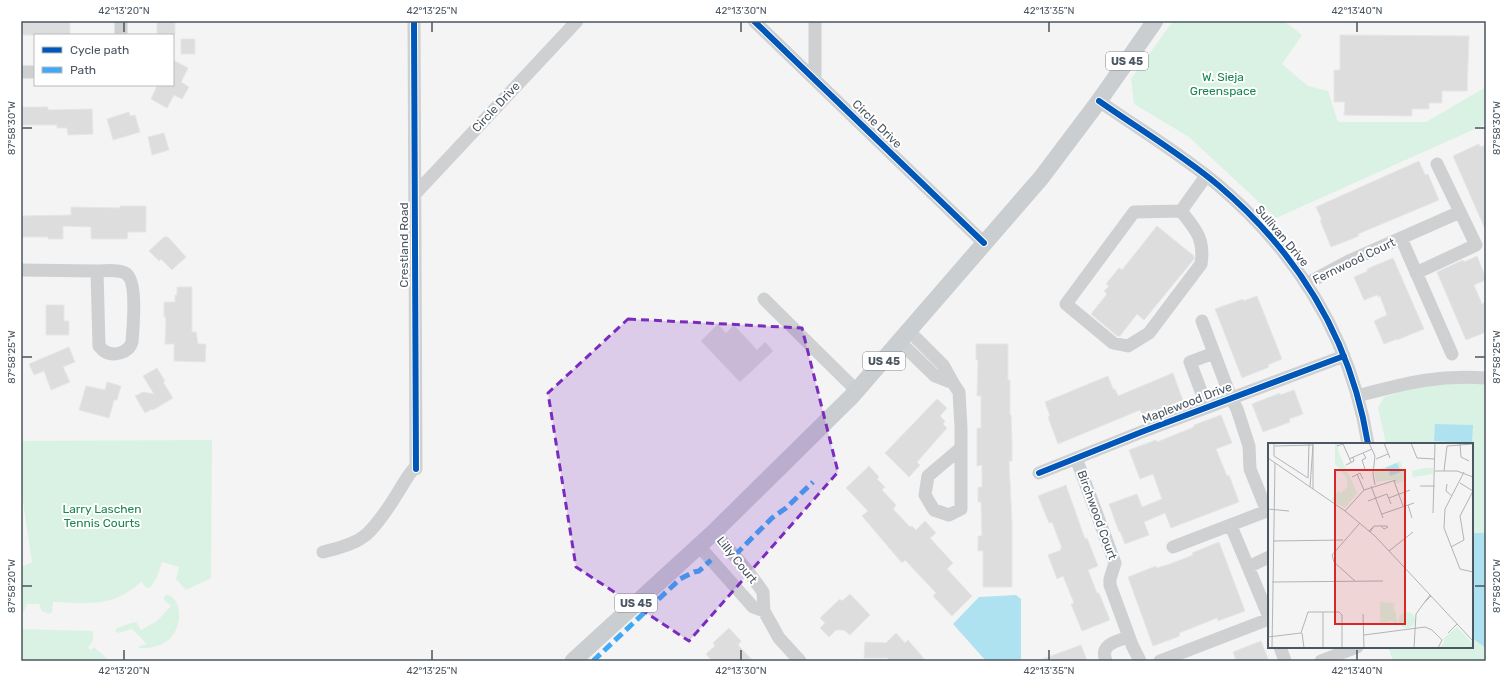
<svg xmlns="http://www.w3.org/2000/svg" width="1507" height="682" viewBox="0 0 1507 682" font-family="Rubik,sans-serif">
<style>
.green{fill:#d9f2e3}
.water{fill:#aee2f0}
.building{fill:#ddddde;stroke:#e5e6e7}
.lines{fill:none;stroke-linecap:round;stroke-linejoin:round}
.minor{stroke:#ced0d2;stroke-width:13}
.major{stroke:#caced1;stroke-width:17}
.quiet{stroke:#3fa9f5;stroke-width:5;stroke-dasharray:10 5;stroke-linecap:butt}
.cycleway-casing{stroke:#fff;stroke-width:8}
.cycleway{stroke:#0057b8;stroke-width:6}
.marked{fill:#7b2cbf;fill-opacity:0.2;stroke:#7b2cbf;stroke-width:3;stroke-dasharray:8 5;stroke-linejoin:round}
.ticks{fill:none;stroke:#4a5661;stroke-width:1.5}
.labels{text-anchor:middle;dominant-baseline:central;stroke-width:4;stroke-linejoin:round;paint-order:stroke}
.shield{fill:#fff;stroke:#808990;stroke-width:1}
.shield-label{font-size:11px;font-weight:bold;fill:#4a5661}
.park-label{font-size:12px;fill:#17864f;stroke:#fff}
.street-label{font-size:12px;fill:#4a5661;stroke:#fff}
.inset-road{fill:none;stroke:#b0b5b9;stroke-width:1}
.view{fill:#d62828;fill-opacity:0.15;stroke:#d62828;stroke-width:2}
.inset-edge{fill:none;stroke:#4a5661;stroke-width:2}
.neatline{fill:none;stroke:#4a5661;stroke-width:1.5}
.ticks-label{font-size:10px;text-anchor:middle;fill:#4a5661}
</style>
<rect width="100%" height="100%" fill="#f4f4f4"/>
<path class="green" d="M1173,21h111l18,14 -20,29 26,22 20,5 10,31h88l60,-35v37l-210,94 -87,-81 -55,-33 -3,-25z
M1483,381l3,8v272h-93l-5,-14h84v-203h-86l-8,-36 6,-11 40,-12z
M212,440l-1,138 -25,12 -10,-11 3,-12 -17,-5 -5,15 -6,10 -4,1 -6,-6c-29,26 -52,21 -88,20l-1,10 -3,2 -7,-3 -3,-7h-12l-3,7 -3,1v-45l11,-5 -11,-74v-47z
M166,595c19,-1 23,57 -27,53v-2l8,-2 -15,-15 -13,4 -4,-2 2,-3 17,-6 3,1 4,7 16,-9 14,-15 -7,-6v-3z
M21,629l72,2v9l-5,8 3,2 3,-3 16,14h-89z"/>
<path class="water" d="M1435,424l38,1 -1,18 -38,-2z
M1472,533h14v115l-14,-10z
M1016,595l5,4v62h-35l-33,-37 26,-27z"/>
<path class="building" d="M21,21h49v14h-49z
M157,21h18v13l-18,1z
M1340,35l129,1 -2,55h-25v12h-13v6h-17v7l-68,-1 1,-13h-11v-32h6z
M181,39h14v15h-14z
M173,60l15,8 -7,14 8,5 -7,12 -8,-4 -7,13 -16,-9 6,-13 -1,-1h17z
M21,107h27v3l44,-1 1,25 -25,1 -1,-7h-10v-3h-36z
M129,112l1,4 5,-1 5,17 -27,8 -6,-21z
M164,133l5,17 -17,5 -4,-18z
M1479,144l1,3 6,-2v86l-33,-75z
M1419,161l6,14 3,-1 11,26 -81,34 1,2 -28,11 -11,-27h2l-6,-13z
M120,206h26v26h-18l-1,7h-36v-12l-28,-1v13h-15v-2h-27v-21l50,-1v-8l49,1z
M1157,226l37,30v3l-50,61 -7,-6 -17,22h-3l-26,-22 16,-20 -3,-3 5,-5 -3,-2 13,-16 3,2z
M164,237h4l18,20 -14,13 -11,-11 -2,2 -10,-10z
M1477,256l9,22v2l-12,5 8,19 4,-2v30l-20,8 -29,-68 26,-12 1,2z
M1393,258l31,71 -27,11v-1l-13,5 -10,-23 13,-6 -7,-19 -2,1 -1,-2 -13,5 -10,-23 14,-6 -1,-2z
M177,287h15v45h4l2,12h8l-1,18 -31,-1v-17h-9l1,-27h-2v-15h11v-7h2z
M1257,296l25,63 -14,6 1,2 -27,11 -27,-69 28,-10v2z
M46,305h18v16h5v14h-23z
M718,324l8,9 8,-8 23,25 8,-8 8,9 -33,31 -39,-41z
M976,344h32v36h2v35h1l1,29v17h-3l3,61v65h-29v-36h-5v-15h4l-1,-34h-3v-15h4v-22l-5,1v-38h4v-32h-4l1,-36h-2z
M69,347l6,15 -12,5 7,15 -19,8 -7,-19 -10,4 -5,-11z
M157,368l8,13 -2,1 10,16 -20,12 -1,-1 -7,4 -10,-17 8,-4 11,2 -11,-18z
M1173,373l10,28 -27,10v-2l-14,5 -2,-4 -82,34 -10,-27 2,-1 -5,-14 63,-26 5,13h2l3,7z
M107,382l14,4 -4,14h-3l-5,18 -30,-8 7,-24 19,4z
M1294,390l9,24 -14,5 1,3 -27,10 -11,-28 28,-11v2z
M937,399l10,9 -7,8 5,5 -2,3 4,4 -30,34 3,3 -11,12 -24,-24z
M1221,415l11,28 -16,6 11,27 2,-1 10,27 -68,26 -6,-15 -21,9 5,13 -24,9 -5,-13 -1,1 -10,-28 28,-10 5,13 20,-8 -9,-25 -13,5 -11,-29 27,-10 1,2 37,-15v-2z
M869,466l10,11 -2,2 8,8 -3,3 14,15 -3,4 17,18 2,-1 4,4 9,-9 11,12 -6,5 23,25 -6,6 25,27 -20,20 -19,-20 3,-3 -31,-33 -3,3 -40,-47 6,-5 -22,-23z
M1066,485l19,54 2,-1 11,28 -10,4 9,23h2l11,27 -28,11 -11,-27 3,-1 -11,-27 -6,3 -9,-24 13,-5 -1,-2h2l-10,-26 -3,1 -11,-27z
M1219,542l26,69 -27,10 -1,-3 -38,15 1,3 -27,10 -25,-69 28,-11v2l14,-4 23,-9 -1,-2z
M850,594l20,21 -20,20 -6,-5h-8l-7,7 -9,-9 5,-5 -5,-5 20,-19 2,2z
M729,628l12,13 -3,4 15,16h-41l-6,-7 9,-8 -2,-3z
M896,633l9,10 3,-3 18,21h-36l-3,-3h-23l1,-16 21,1z
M1261,641l8,20h-33l-3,-9z
M1081,645l6,16h-47v-1z"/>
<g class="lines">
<path class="minor" d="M414,21l2,448
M754,21l230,222
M815,21v58
M121,35v-14
M21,72h14
M1099,101c40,28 82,53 119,84 80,68 133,154 150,259
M415,194l162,-173
M1181,211l-47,1 -68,92 47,39 15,3 21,-13 52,-69c4,-25 -5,-34 -20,-53l25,-35
M1401,238l51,116
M21,270l76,1
M97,271c9,0 20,-2 28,2 13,6 8,55 7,69 -3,11 -19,15 -28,9 -2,-1 -3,-4 -5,-5z
M1416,273l60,-28 -39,-81
M1306,284l43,-23 111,-49
M764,299l93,92
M900,342l35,34 18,7 -10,-18 -34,-34
M953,383l6,9 2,36v81l-12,6 -15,-5 -9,-15 3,-19 33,-28
M1357,396c46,-12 81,-22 129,-18
M1207,407l-17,-45 24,-9
M1076,458l39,105 -5,16v6l22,60 8,16
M1039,473l105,-42 200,-75
M1231,526l38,91
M714,532l33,38 16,22 1,19 15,27 21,23
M699,546l54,61 11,4
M1173,547l94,-36 -17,-42 -1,-23 -12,-37 -6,-11 -29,-77
M323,552c13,-3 29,-7 40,-15 10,-6 28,-33 34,-43 7,-11 10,-18 19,-28
M1248,567l21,-10
M1280,647l5,14
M1106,661c-7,-17 11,-20 23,-24
M1160,661l109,-42
M1321,661l36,-14"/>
<path class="major" d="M573,661l141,-129 138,-136 189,-218 58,-77 56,-80"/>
<path class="quiet" d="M735,555l37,-37 14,-10 27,-26
M593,661l87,-82 14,-7 5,-1 12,-11"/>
<g class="cycleway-casing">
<path id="cycleway" d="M414,21l2,448
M754,21l230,222
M1099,101c40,28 82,53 119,84 80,68 133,154 150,259
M1039,473l105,-42 200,-75"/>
</g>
<use href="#cycleway" class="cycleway"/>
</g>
<path class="marked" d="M628,319l174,9 36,144 -149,169 -113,-74 -28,-174z"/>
<path class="ticks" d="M124,22v10M432,22v10M741,22v10M1049,22v10M1357,22v10M22,128h10M1475,128h10M22,357h10M1475,357h10M22,586h10M1475,586h10M124,650v10M432,650v10M741,650v10M1049,650v10M1357,650v10"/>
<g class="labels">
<g class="shield">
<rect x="1106" y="52" width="42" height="18" rx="3"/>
<rect x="863" y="352" width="42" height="18" rx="3"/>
<rect x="615" y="594" width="42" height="18" rx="3"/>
</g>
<g class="shield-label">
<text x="1127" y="61">US 45</text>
<text x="884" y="361">US 45</text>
<text x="636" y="603">US 45</text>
</g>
<g class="park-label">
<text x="1223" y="77">W. Sieja<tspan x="1223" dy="14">Greenspace</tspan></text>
<text x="102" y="509">Larry Laschen<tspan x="102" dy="14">Tennis Courts</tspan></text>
</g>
<g class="street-label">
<text transform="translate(496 107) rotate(-47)">Circle Drive</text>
<text transform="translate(877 124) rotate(44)">Circle Drive</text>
<text transform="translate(1282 236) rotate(50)">Sullivan Drive</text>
<text transform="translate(404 245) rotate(-90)">Crestland Road</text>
<text transform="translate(1354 261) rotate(-26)">Fernwood Court</text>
<text transform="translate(1187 403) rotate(-21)">Maplewood Drive</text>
<text transform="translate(1097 515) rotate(70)">Birchwood Court</text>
<text transform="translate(737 560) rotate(51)">Lilly Court</text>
</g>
</g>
<g transform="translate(1268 443)">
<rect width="205" height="205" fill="#f4f4f4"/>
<path d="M67,0h3v8l19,42 -12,15 -14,-8 7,-9 3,2 6,-6v-9l-12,-14zM132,18l7,19 -12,4 1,-5 -20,3 -2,-10zM156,25h9v6l-20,3 -1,-6zM1,128l1,63 -2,1v-63zM112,159l14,1 1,2 -2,2 3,6 1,14 -5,-6 -12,2zM131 177a8 8 0 1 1 16 0a8 8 0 1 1-16 0ZM189,184l15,16 1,5h-34l5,-5 -1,-4z" fill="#d9f2e3"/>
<path d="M129,20l4,9 -11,4 -1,-6 -4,-2z" fill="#aee2f0"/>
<path class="inset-road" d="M6,0v13l34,22 1,-35M101,0l6,13 -2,18 2,11M116,0l6,15M143,0l6,15 18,1M192,1l1,13 8,4M7,3l38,-1M69,3l6,-2 8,18M95,10l3,5 -4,2 3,9M0,15l77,53 30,25 98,105M81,16l23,-10M108,16l12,-5M78,22l8,-4 -1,-4M167,28h22l16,6M176,28l3,-25 26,-2M196,29l-19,37 -1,19 16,41 13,3M89,31l7,16M84,34l8,-4 3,6M126,38l9,25M179,41l-1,7 6,5M103,43l12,32M152,43h15M42,44l3,-42M45,46v-46M121,55l21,-8M100,58l19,-7 4,10M140,62l4,13M0,66l21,2M77,68l19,-21 32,-10M165,70l2,-70M114,71l32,-11M106,83h13l1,1 -4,2 -3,-3M101,88l5,-5 -4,6M5,98l70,-1M183,104l13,-7 -4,-24 13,-25 -13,-8M121,108l24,-19M87,138l-21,-19 -2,-7 28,-32M4,139l111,-1M162,152l-6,8 7,-7M95,171l1,34M34,190l2,15M180,190l9,-9M96,192l61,-8 7,3 10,10 -4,8M0,194l33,-4 7,-21h31l3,3v33M4,205l3,-185M55,205v-36M126,205h17M146,205l2,-34 8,-11"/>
<path class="view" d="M67,27h70v154h-70z"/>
<rect width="205" height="205" class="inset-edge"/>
</g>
<rect width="1507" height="682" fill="none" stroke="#ffffff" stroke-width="44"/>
<rect x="34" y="34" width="140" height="52" fill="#ffffff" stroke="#b7bbc0"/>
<rect x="42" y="47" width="20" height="6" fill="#0057b8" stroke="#b7bbc0"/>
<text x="70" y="54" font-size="12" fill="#4a5661">Cycle path</text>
<rect x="42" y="67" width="20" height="6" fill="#3fa9f5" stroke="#b7bbc0"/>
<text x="70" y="74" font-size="12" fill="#4a5661">Path</text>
<rect x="22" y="22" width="1463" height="638" class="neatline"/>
<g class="ticks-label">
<text x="124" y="14">42°13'20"N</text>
<text x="432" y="14">42°13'25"N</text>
<text x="741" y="14">42°13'30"N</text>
<text x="1049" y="14">42°13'35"N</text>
<text x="1357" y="14">42°13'40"N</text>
<text transform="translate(1496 128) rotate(-90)" y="4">87°58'30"W</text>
<text transform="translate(11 128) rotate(-90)" y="4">87°58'30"W</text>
<text transform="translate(1496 357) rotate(-90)" y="4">87°58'25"W</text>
<text transform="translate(11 357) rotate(-90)" y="4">87°58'25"W</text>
<text transform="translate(1496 586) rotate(-90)" y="4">87°58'20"W</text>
<text transform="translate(11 586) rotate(-90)" y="4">87°58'20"W</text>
<text x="124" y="674">42°13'20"N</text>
<text x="432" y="674">42°13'25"N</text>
<text x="741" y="674">42°13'30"N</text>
<text x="1049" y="674">42°13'35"N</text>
<text x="1357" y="674">42°13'40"N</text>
</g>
</svg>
